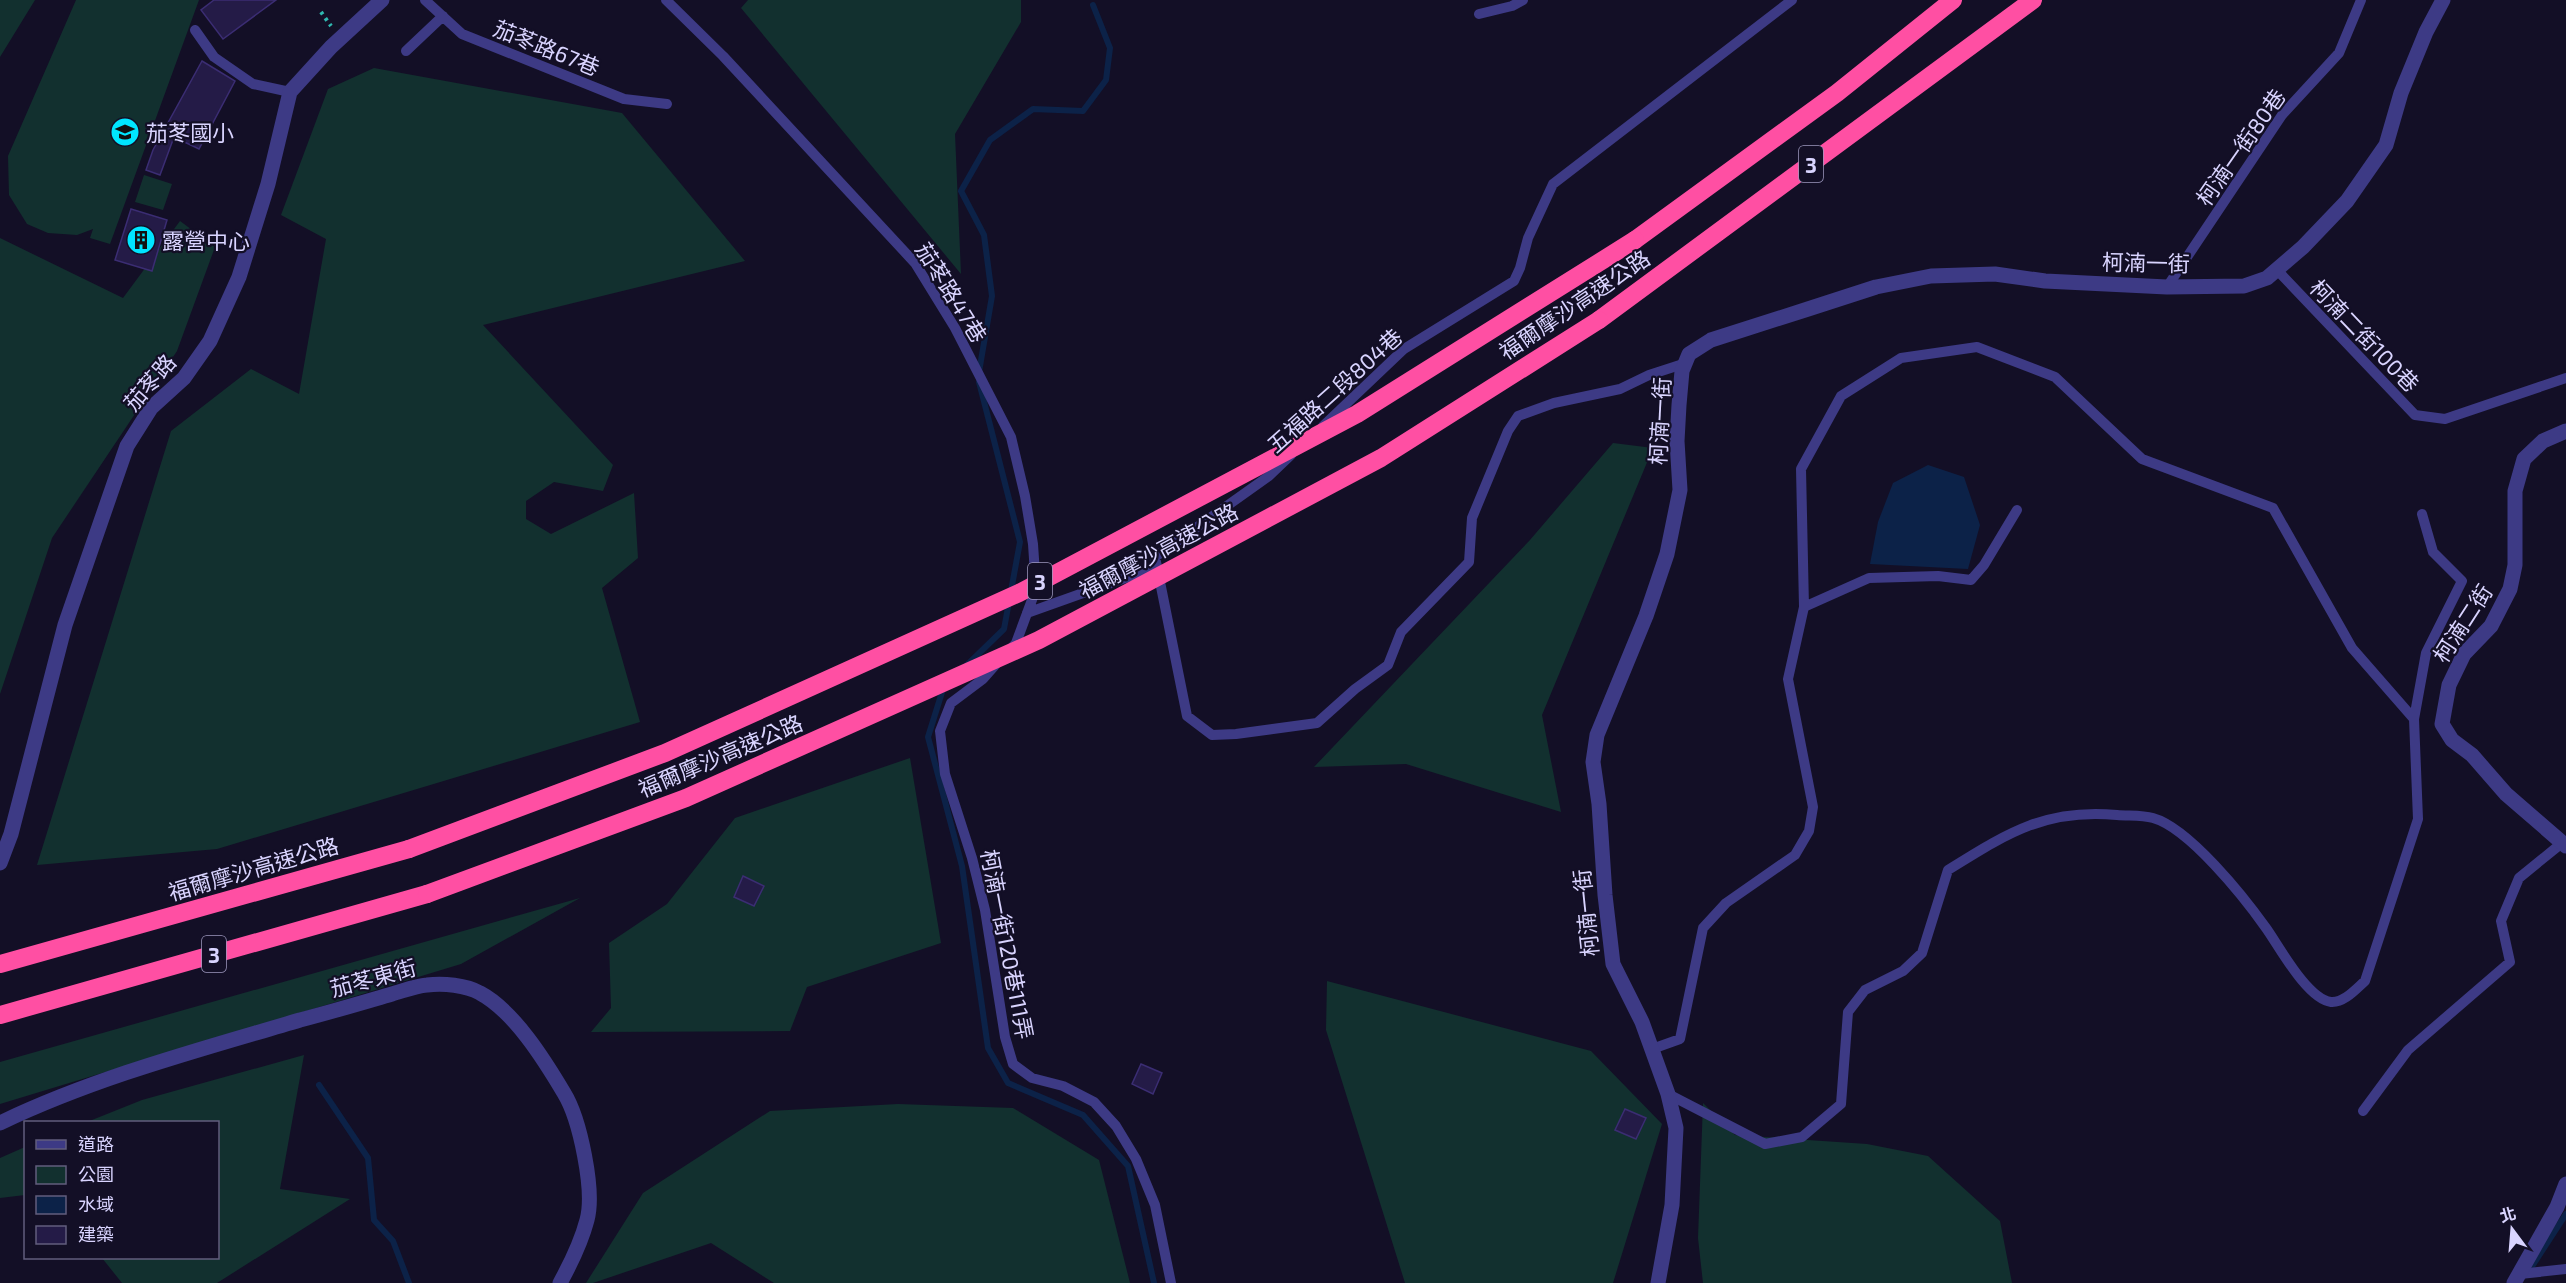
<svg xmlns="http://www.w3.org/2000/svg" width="2566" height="1283" viewBox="0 0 2566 1283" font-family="'Exo 2','Noto Sans TC',sans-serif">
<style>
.green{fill:#12302f}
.water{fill:#0c2248}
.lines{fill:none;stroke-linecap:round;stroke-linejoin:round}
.stream{stroke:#0c2248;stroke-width:6}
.building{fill:#241b47;stroke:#3b2d73;stroke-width:1.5}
.path{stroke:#2fb8b0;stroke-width:4;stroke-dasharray:3 4.5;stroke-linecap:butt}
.lane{stroke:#3d3a85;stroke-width:10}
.street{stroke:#3d3a85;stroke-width:15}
.highway{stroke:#ff4fa3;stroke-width:18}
.highway-bridge{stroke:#ff4fa3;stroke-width:18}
.labels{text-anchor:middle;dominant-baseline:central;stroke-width:4.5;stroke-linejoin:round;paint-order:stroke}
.shield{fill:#130f26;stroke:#9e99be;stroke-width:1.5}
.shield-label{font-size:21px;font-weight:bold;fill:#d9d4ff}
.street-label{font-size:22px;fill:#d9d4ff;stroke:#130f26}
.poi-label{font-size:22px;fill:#d9d4ff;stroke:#130f26;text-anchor:start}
</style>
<rect width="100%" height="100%" fill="#130f26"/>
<path class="green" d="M0,0h35l-35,57z
M76,0h123l-89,244 -20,-6 3,-9 -16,6 -29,-2 -21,-9 -18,-29 -1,-39z
M748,0h273v22l-66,112 6,140 -220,-266z
M374,68l248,45 123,148 -262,64 130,140 -10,26 -49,-9 -28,19v18l25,15 83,-41 4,65 -36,30 38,134 -423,127 -180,16 134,-434 80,-62 48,25 27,-155 -45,-24 47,-126z
M144,175l28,9 -9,26 -28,-8z
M180,221l35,26 -38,104 -125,187 -52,156v-456l123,60z
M1613,443l40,5 -111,267 19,97 -155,-48 -92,3 216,-227z
M910,758l31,185 -134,44 -17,44 -199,1 20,-24 -2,-65 58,-39 68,-86z
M580,898l-119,66 -461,140v-42z
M1327,981l264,70 71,73 -49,159h-208l-79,-253z
M304,1055l-24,134 70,10 -133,84h-95l-20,-25h116v-136h-131l55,-22z
M1703,1103l32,32 132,9 61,12 72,65 12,62h-309l-5,-45z
M898,1104l115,4 86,52 31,123h-356l-63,-40 -118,40h-7l57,-90 127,-82z
M25,1147v48l-25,3v-40z"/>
<path class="water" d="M1928,465l36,12 16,48 -12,44 -98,-5 8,-42 15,-39z"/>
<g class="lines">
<path class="stream" d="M979,372l13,-76 -8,-61 -23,-44 29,-51 43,-31 50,2 23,-31 4,-32 -17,-43
M967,665l37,-36 16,-87 -41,-160
M943,689l-15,48 34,129 26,182 20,35 75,32 45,51 26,117
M319,1085l49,73 6,62 19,21 16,42
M2527,1274l39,-60"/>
</g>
<path class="building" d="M214,0h62l-53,39 -22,-29z
M202,61l33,20 -36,68 -25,-12 -14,38 -14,-5 7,-20z
M131,209l36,11 -15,51 -37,-11z
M743,876l21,10 -10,20 -20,-9z
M1141,1064l21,9 -9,21 -21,-10z
M1625,1109l21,9 -10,21 -21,-9z"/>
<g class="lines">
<path class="path" d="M321,12l10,14"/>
<path class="lane" d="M425,0l37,34 162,65 43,5
M666,0l57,56 192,207 40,65 56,109 14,59 8,48 3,45 -20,54 -7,8
M1479,14l33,-8 11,-6
M195,30l19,27 39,27 37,8
M406,51l37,-35
M2278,271l137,144 30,4 121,-41
M2167,287l115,-172 57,-62 22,-53
M1323,426l81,-77 110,-68 6,-13 8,-30 25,-54 239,-184
M1291,455l-22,21 -114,81 32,159 25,19 24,-1 81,-11 38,-34 33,-24 13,-33 68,-70 3,-44 36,-87 10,-15 36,-13 66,-14 29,-14 37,-12
M1804,607l65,-29 69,-2 33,4 13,-15 33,-55
M1027,613l129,-46
M998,662l-15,17 -32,24 -11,28 5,43 27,84 13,52 20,127 8,27 19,14 31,8 31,16 22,24 20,33 19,46 16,78
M1652,1049l28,-10 23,-111 23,-25 69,-48 14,-24 4,-24 -25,-128 16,-72 -3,-138 40,-73 60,-38 76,-11 78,30 87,82 131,49 79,140 62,71
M1668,1094l97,50 37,-7 39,-33 7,-92 17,-22 38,-19 19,-18 26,-83c58,-36 97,-62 169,-55 12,1 25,0 36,3 36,10 91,79 113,110 13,18 41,71 65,74 13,1 25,-13 34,-21l53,-162 -4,-100 12,-66 36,-72 -29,-29 -11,-38
M2363,1111l45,-61 102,-88 -9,-41 18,-43 43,-35
M2520,1274l46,-5"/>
<path class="street" d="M2566,431l-23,10 -19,18 -9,32v74l-5,24 -19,37 -27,28 -15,31 -7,39 10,16 20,15 34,39 60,52
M0,863l11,-29 54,-209 62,-179 24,-38 33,-30 26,-37 29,-64 29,-93 22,-92 41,-45 51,-47
M0,1123c96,-46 199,-73 300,-103 31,-8 61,-17 92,-26 11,-3 23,-8 35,-9 16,-2 39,0 53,8 34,18 65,68 84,100 16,26 31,98 23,127 -6,23 -16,43 -27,63
M1658,1283l14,-78 4,-77 -8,-34 -26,-72 -29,-58 -8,-69 -6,-91 -6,-42 4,-27 49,-119 21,-62 13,-64 -3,-49 2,-36 3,-34 7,-17 22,-14 97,-31 68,-22 55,-11 64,-2 50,7 122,6 77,-1 23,-8 36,-31 44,-46 39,-56 15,-52 25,-61 17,-32
M2514,1283l43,-76 9,-23"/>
<path class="highway" d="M1635,240l202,-147 116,-93
M1599,320l434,-320
M0,964l409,-115
M0,1015l427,-121"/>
<path class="highway-bridge" d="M409,849l256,-96 354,-160 338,-179 278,-174
M427,894l259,-96 353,-158 342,-182 218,-138"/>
</g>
<defs>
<g id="school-disc" transform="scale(1.5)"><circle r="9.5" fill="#00e5ff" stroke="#130f26"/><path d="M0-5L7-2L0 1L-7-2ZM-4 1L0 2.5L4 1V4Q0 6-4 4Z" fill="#111"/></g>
<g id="building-disc" transform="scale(1.5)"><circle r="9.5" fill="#00e5ff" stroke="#130f26"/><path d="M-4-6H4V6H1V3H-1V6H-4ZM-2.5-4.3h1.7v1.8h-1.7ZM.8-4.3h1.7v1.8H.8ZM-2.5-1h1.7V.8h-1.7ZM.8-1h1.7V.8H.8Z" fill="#111"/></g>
</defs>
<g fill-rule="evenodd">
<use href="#school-disc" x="125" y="132"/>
<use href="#building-disc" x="141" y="240"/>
</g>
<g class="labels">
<g class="shield">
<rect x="1799" y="146" width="24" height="36" rx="4.5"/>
<rect x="1028" y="563" width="24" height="36" rx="4.5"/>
<rect x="202" y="936" width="24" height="36" rx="4.5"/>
</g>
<g class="shield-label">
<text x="1811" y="164">3</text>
<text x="1040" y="581">3</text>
<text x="214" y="954">3</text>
</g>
<g class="street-label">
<text transform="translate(547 47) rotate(22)">茄苳路67巷</text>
<text transform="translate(2240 147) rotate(-55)">柯湳一街80巷</text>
<text transform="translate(2146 262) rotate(1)">柯湳一街</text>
<text transform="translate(952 292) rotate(58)">茄苳路47巷</text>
<text transform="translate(1574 304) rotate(-34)">福爾摩沙高速公路</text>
<text transform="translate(2365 335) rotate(46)">柯湳二街100巷</text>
<text transform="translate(149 382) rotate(-49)">茄苳路</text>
<text transform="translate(1334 390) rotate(-42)">五福路二段804巷</text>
<text transform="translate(1659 421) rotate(-87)">柯湳一街</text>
<text transform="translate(1158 550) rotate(-28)">福爾摩沙高速公路</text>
<text transform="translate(2462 623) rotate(-57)">柯湳二街</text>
<text transform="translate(720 755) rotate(-23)">福爾摩沙高速公路</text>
<text transform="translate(253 868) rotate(-16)">福爾摩沙高速公路</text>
<text transform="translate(1585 913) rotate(-96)">柯湳一街</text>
<text transform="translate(1008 944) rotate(79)">柯湳一街120巷111弄</text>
<text transform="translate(373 977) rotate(-15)">茄苳東街</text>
</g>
<g class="poi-label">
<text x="146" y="132">茄苳國小</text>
<text x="162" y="240">露營中心</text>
</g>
</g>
<rect x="24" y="1121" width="195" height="138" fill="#130f26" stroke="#625e7d" stroke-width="1.5"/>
<rect x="36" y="1140" width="30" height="9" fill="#3d3a85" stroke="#625e7d" stroke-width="1.5"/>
<text x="78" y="1151" font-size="18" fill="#d9d4ff">道路</text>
<rect x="36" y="1166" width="30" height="18" fill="#12302f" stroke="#625e7d" stroke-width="1.5"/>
<text x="78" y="1181" font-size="18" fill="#d9d4ff">公園</text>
<rect x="36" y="1196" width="30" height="18" fill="#0c2248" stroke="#625e7d" stroke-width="1.5"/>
<text x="78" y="1211" font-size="18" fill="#d9d4ff">水域</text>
<rect x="36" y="1226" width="30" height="18" fill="#241b47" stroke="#625e7d" stroke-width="1.5"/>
<text x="78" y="1241" font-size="18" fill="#d9d4ff">建築</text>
<g transform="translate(2512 1229) rotate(344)" stroke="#130f26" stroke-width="4.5" paint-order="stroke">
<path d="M0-4.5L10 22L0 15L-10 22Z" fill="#d9d4ff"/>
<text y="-9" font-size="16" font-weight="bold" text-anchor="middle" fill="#d9d4ff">北</text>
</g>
</svg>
